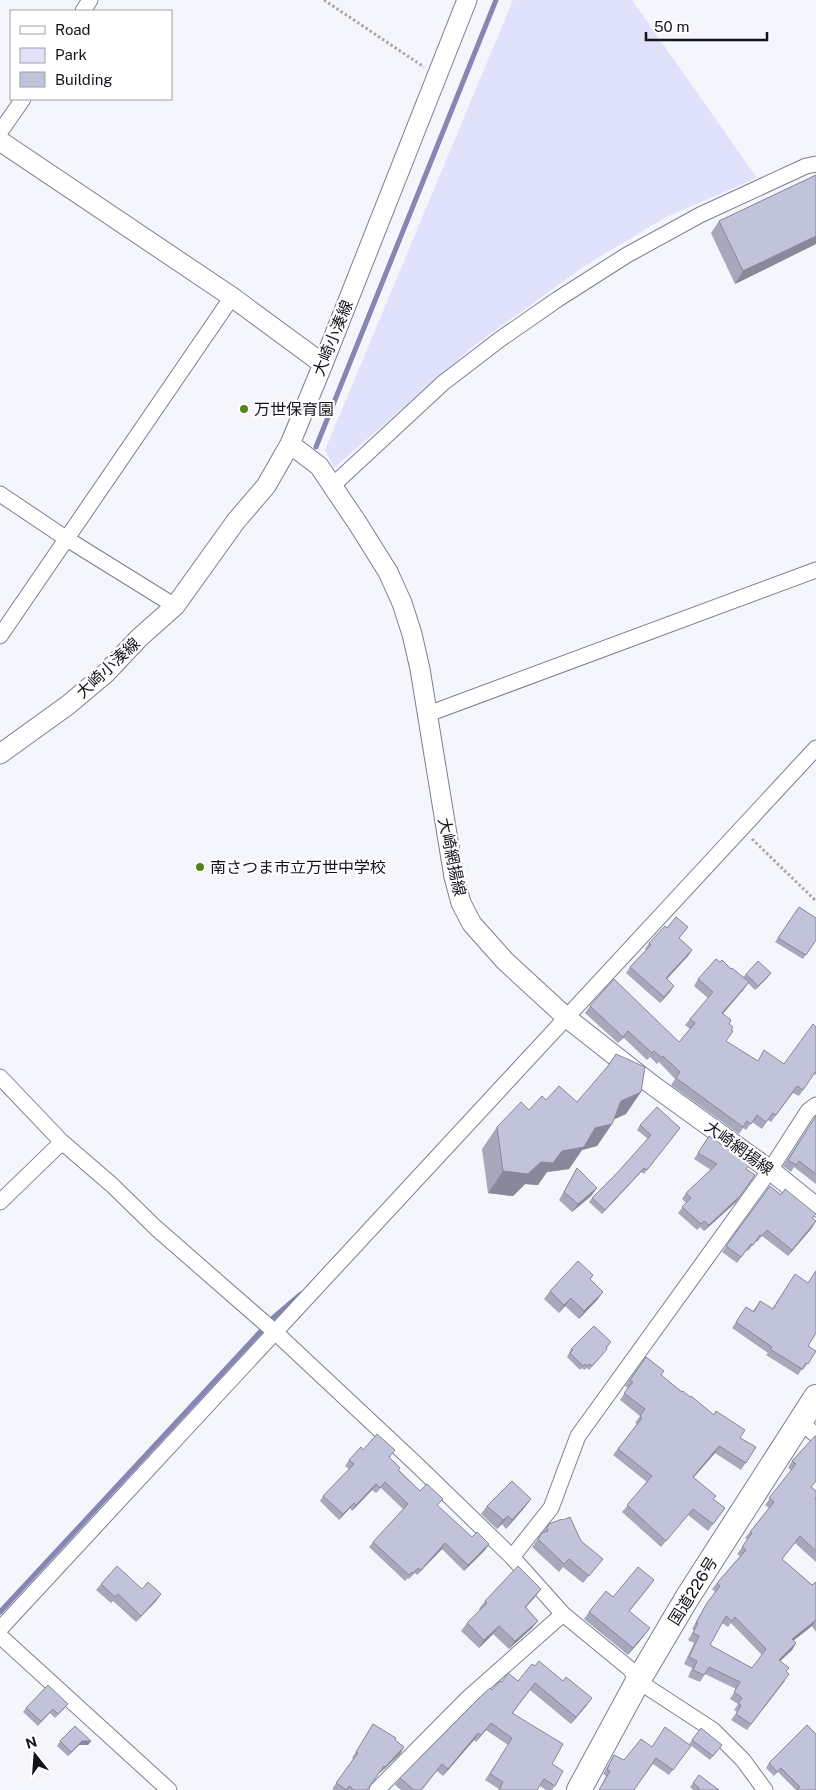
<svg xmlns="http://www.w3.org/2000/svg" width="816" height="1790" viewBox="0 0 816 1790" font-family="'Public Sans','Noto Sans JP',sans-serif">
<style>
.green{fill:#e0e2fb}
.lines{fill:none;stroke-linecap:round;stroke-linejoin:round}
.stream{stroke:#8586b4;stroke-width:5}
.minor-casing{stroke:#7c7e94;stroke-width:17}
.tertiary-casing{stroke:#7c7e94;stroke-width:21}
.trunk-casing{stroke:#7c7e94;stroke-width:26}
.path{stroke:#a7a7ad;stroke-width:3;stroke-dasharray:2.5 2.5;stroke-linecap:butt}
.minor{stroke:#fff;stroke-width:15}
.tertiary{stroke:#fff;stroke-width:19}
.trunk{stroke:#fff;stroke-width:24}
.wall{fill:#a6a8bb;fill-rule:evenodd}
.shaded-wall{fill:#878899}
.building{fill:#c1c3da;stroke:#878899;fill-rule:evenodd}
.poi-dot{fill:#53851a;stroke:#fff;stroke-width:2}
.labels{text-anchor:middle;dominant-baseline:central;stroke-width:4.5;stroke-linejoin:round;paint-order:stroke}
.street-label{font-size:16px;fill:#13131b;stroke:#fff}
.poi-label{font-size:16px;fill:#13131b;stroke:#fff;text-anchor:start}
</style>
<rect width="100%" height="100%" fill="#f5f6fb"/>
<path class="green" d="M513,0h119l125,178 -91,39 -80,48 -111,80 -141,123 -9,-18z"/>
<g class="lines">
<path class="stream" d="M316,447l180,-447
M0,1612l274,-295 27,-23"/>
<g class="minor-casing">
<path id="minor" d="M83,11l7,-11
M0,132l23,-33
M332,486l111,-103 56,-43 59,-41 69,-44 73,-40 106,-49 10,-2
M0,494l67,45 108,67
M0,636l232,-339
M428,714l388,-144
M0,1077l62,65 50,43 44,43 119,104 141,132 96,93 51,57 67,55 8,12 75,49 30,30 22,30
M0,1202l62,-60
M800,1422l16,13
M512,1557l39,-49 27,-72 192,-266 38,-59 8,-6
M0,1629l816,-881
M0,1636l169,154
M377,1790l91,-92 95,-84"/>
</g>
<g class="tertiary-casing">
<path id="tertiary" d="M0,141l232,156 91,67
M290,444l29,22 39,58 30,48 14,31 10,31 8,35 34,208 7,26 11,21 33,37 62,57 84,66 119,86 46,37
M0,754l68,-49 38,-32 33,-35 36,-32 61,-85 30,-35 24,-42 33,-80 144,-364"/>
</g>
<g class="trunk-casing">
<path id="trunk" d="M579,1790l59,-109 49,-83 129,-201"/>
</g>
<path class="path" d="M324,0l100,67
M752,839l64,62"/>
<use href="#minor" class="minor"/>
<use href="#tertiary" class="tertiary"/>
<use href="#trunk" class="trunk"/>
</g>
<path class="wall" d="M816,175v69l-81,40 -24,-51 8,-12z
M799,907l17,33 -13,19 -28,-17z
M688,927l-9,11 13,12 -4,6 -21,23 3,13 -10,11 -34,-30 4,-6 16,-17 -1,-1 4,-6 18,-15z
M720,962l11,7 12,8 3,-3 22,3 -13,13 -7,-7 -4,6 -21,25 6,10 2,6 -5,11 31,20 27,3 32,-37v48l-2,-1 -15,22 -6,-3 -22,29 -3,-2 -6,9 -10,-7 -6,8 -3,-2 -4,6 -68,-49 4,-6 -16,-17 -2,2 -7,-7 -3,3 -23,-22 -6,5 -33,-30 5,-7 89,36 11,-13 -5,-4 5,-6 18,-21 -14,-12 4,-7z
M616,1054l10,60 -12,5 -2,5 -15,22 -15,4 -13,19 -22,3 -9,13 -13,-1 -12,12 -25,-3 -6,-44 15,-22 49,-27 31,2 26,-29z
M816,1116v68l-22,-17 -3,5 -8,-6z
M640,1125l40,3 -36,46 -3,-2 -39,42 -13,-12 3,-4 26,-26 30,-33 -11,-9z
M709,1136l38,33 -11,33 -32,29 -4,-4 -3,3 -19,-17 8,-10 -4,-4 4,-6 25,-23 -17,-11z
M577,1168l20,20 -6,8 -19,16 -13,-12 13,-23z
M770,1186l46,35 -28,35 -26,-20 -5,6 -1,-1 -8,10 -1,-1 -10,13 -15,-11z
M816,1270l-8,76 8,5 -13,19 -1,-1 -4,6 -32,-20 2,-2 -36,-25 14,-21 7,4 7,-10 12,8 23,-35 13,9z
M593,1275l-3,4 13,13 -6,8 -18,19 -14,-13 -6,7 -15,-14 6,-8z
M611,1342l-12,17 -10,11 -2,-2 -3,2 -2,-2 -2,2 -13,-13 4,-8z
M646,1357l15,18 21,17 8,5 50,41 16,9 -15,23 -26,-17 -22,25 20,21 12,9 -17,23 -20,-16 -27,32 -39,-35 25,-30 -34,-27 24,-31 -2,-1 5,-7 -20,-16 8,-12 -3,-2z
M815,1436l-4,52 4,11 1,1v62l-21,-19 -13,16 30,26 4,-3v50l-4,-6 -18,14 2,3 -4,7 -12,11 6,11 -1,9 -38,49 -16,-10 6,-8 -3,-2 4,-6 -8,-5 6,-10 -31,-15 -5,8 -12,-5 4,-9 -8,-4 10,-21 -6,-3 6,-10 -2,-1 11,-20 12,-17 -3,-3 5,-6 23,-27 -3,-2 11,-14 -3,-2 24,-30 -4,-3 26,-35 -3,-2 4,-7zM722,1623l6,4 3,-4 31,32 -10,13 -42,-23z
M363,1450l28,6 -2,2 10,12 21,21 52,46 17,7 -4,6 -21,21 -22,-22 -25,26 -2,-2 -6,6 -1,-1 -3,3 -36,-34 4,-5 30,-33 -22,-21 -5,5 -4,-3 -20,21 -2,-3 -11,12 -19,-19 3,-5 26,-27 -4,-3 4,-6z
M531,1499l-6,8 -19,22 -4,-5 -5,5 -16,-15 6,-8z
M563,1520l18,21 22,18 -20,24 -20,-16 -4,5 -27,-25 17,-23z
M654,1580l-25,31 15,25 -16,19 -44,-36 5,-7 24,-15z
M101,1584l41,5 19,5 -5,7 -20,21 -23,-21 -2,2 -15,-13z
M541,1589l-6,8 -9,10 12,14 -6,7 -23,21 -16,-15 -14,14 -18,-17 6,-8 13,-13 -1,-1 6,-8z
M535,1666l28,15 24,24 -16,19 -41,-34 -17,23 39,51 3,22 -3,4h-6l-6,-4 -3,4h-39l1,-1 -14,-9 23,-35 -22,-15 -10,12 -2,-2 -31,36 -6,-5 -15,19h-21l-6,-5 5,-7 102,-96 16,-1z
M26,1708h39l-10,10 -5,-5 -12,13 -15,-14z
M373,1724l22,16 9,7 -4,7 -20,19 -1,-1 -12,18h-33l-2,-1 21,-30 -1,-1z
M807,1725l9,65h-20l-18,-18 -4,4 -8,-8 3,-5z
M701,1728l21,17 -12,15 -21,-16z
M60,1741h31l-3,4h-9l-11,11 -11,-10z
M691,1746l-22,29 -16,-11 -19,26h-35l7,-14 -3,-2 11,-19 10,5 28,-13z
M699,1775l20,15h-26l-3,-3z"/>
<path class="shaded-wall" d="M816,236v8l-81,40 8,-13z
M692,950l-4,6 -26,28 4,-6z
M771,973l-3,4 -13,13 3,-4z
M749,982l-5,7 -27,31 5,-7z
M674,986l-4,6 -10,11 4,-6z
M641,1092l-15,22 -20,9 15,-22z
M612,1124l-15,22 -15,4 -13,19 -22,3 -9,13 -13,-1 -12,12 -25,-3 15,-22 38,-9 21,-11 33,-23z
M644,1168l-3,4 -39,42 3,-4z
M755,1175l-19,27 -32,29 5,-6z
M597,1188l-6,8 -19,16 6,-8z
M816,1221l-4,7 -24,28 4,-6z
M603,1292l-6,8 -18,19 5,-8z
M571,1298l-6,8 -6,7 5,-8z
M719,1446l-4,7 -27,31 5,-7z
M376,1484l-4,6 -20,21 4,-6z
M531,1499l-6,8 -19,22 6,-9z
M354,1503l-4,5 -11,12 4,-6z
M508,1516l-6,8 -5,5 6,-9z
M445,1543l-3,6 -25,26 4,-5z
M489,1544l-4,6 -21,21 4,-6z
M654,1580l-5,7 -25,31 5,-7z
M541,1589l-6,8 -16,18 6,-8z
M161,1594l-5,7 -20,21 5,-6z
M816,1620l-4,6 -24,19 4,-6z
M538,1621l-6,7 -23,21 6,-8z
M499,1626l-6,8 -14,14 5,-8z
M650,1628l-6,8 -16,19 5,-7z
M796,1643l-4,7 -18,17 5,-7z
M592,1698l-5,7 -16,19 5,-7z
M491,1723l-5,7 -10,12 5,-7z
M478,1733l-4,7 -31,36 5,-7z
M82,1741h9l-3,4h-9l-11,11 3,-4z
M404,1747l-4,7 -20,19 5,-6z"/>
<path class="building" d="M816,175v61l-73,35 -24,-50z
M799,907l17,11v22l-10,15 -28,-17z
M676,917l12,10 -9,11 13,12 -26,28 8,8 -10,11 -34,-30 21,-22 -2,-2 16,-17 2,2z
M716,959l4,3 2,-2 9,9 1,-1 17,14 -27,31 9,7 -2,4 4,3 -2,3 2,1 -7,10 32,20 6,-11 20,14 29,-40 3,3v44l-13,19 -6,-4 -21,29 -3,-2 -7,9 -9,-7 -6,9 -4,-3 -4,6 -67,-49 4,-6 -17,-16 -1,2 -8,-7 -2,2 -24,-22 -5,6 -33,-31 24,-27 65,63 16,-19 -5,-4 23,-27 -15,-13z
M758,961l13,12 -13,13 -12,-12z
M616,1054l29,13 -4,25 -20,9 -9,23 -17,4 -11,19 -22,4 -9,12 -12,-1 -13,12 -25,-3 -6,-44 24,-25 8,8 13,-14 4,4 13,-14 18,16 31,-36z
M657,1107l23,21 -33,42 -3,-2 -39,42 -13,-12 26,-26 33,-37 -11,-10z
M816,1116v58l-17,-13 -3,4 -8,-5z
M709,1136l30,20 2,-3 11,9 -6,7 9,6 -15,21 -31,29 -5,-4 -3,3 -19,-17 9,-9 -5,-5 31,-29 -19,-11z
M577,1168l20,20 -19,16 -14,-12z
M770,1186l11,9 4,-6 31,25 -4,4 4,3 -24,29 -25,-20 -5,6 -2,-1 -7,10 -2,-1 -10,13 -15,-11z
M578,1261l15,14 -3,4 13,13 -19,19 -13,-13 -7,7 -14,-14z
M816,1271v62l-8,13 8,5 -8,13 -2,-1 -4,6 -32,-20 2,-2 -36,-25 10,-15 8,5 6,-11 13,8 22,-35 13,9z
M594,1326l17,16 -5,5 1,2 -5,6 -10,11 -2,-2 -3,2 -2,-2 -2,2 -13,-13 3,-3 -2,-1z
M646,1357l18,14 -3,4 21,17 1,-1 7,6 1,-1 23,19 2,-4 29,19 -5,8 16,9 -10,16 -27,-17 -26,31 23,19 -3,3 12,9 -12,16 -20,-15 -27,32 -39,-36 25,-29 -34,-27 24,-31 -2,-2 5,-7 -21,-16 9,-11 -3,-2z
M377,1434l18,16 -6,7 11,11 -2,2 22,21 7,-7 16,15 -6,6 35,32 5,-5 12,12 -21,21 -23,-22 -24,27 -3,-2 -5,5 -1,-1 -3,3 -36,-33 35,-38 -23,-22 -5,6 -4,-4 -20,21 -2,-2 -11,11 -20,-18 31,-32 -5,-4 12,-13 2,3z
M815,1436h1v45l-5,6 5,4v6l-1,2 1,1v51l-16,-15 -18,23 30,26 4,-3v38l-24,19 4,4 -17,17 10,8 -3,3 3,3 -38,50 -15,-10 5,-9 -3,-2 4,-5 -8,-6 6,-10 -31,-15 -5,8 -11,-5 4,-9 -8,-4 10,-21 -6,-3 5,-10h-2l11,-20 13,-17 -3,-3 29,-33 -4,-3 10,-14 -2,-1 24,-30 -5,-4 27,-34 -4,-3zM726,1616l6,5 3,-4 31,32 -14,19 -42,-23z
M512,1481l19,18 -19,21 -4,-4 -5,4 -16,-14z
M570,1517l11,24 22,18 -14,17 -20,-17 -5,5 -26,-25 4,-6 6,-2 -1,-3 2,-4 13,-5 1,1z
M117,1566l25,23 6,-7 13,12 -20,22 -23,-22 -3,3 -14,-13z
M518,1566l23,23 -16,18 13,14 -23,20 -16,-15 -15,14 -17,-17 20,-20 -2,-2z
M638,1567l16,13 -25,31 21,17 -17,20 -44,-36 17,-21 7,6z
M539,1661l24,20 3,-4 26,21 -16,19 -41,-34 -23,30 51,31 -11,20 11,7 -8,15 -11,-7 -7,11h-38l4,-8 -13,-8 22,-36 -21,-15 -10,12 -3,-2 -30,36 -6,-5 -21,26h-7l-14,-12 79,-80 11,-10 2,2 8,-9 2,1 6,-9 10,8 14,-17 3,2z
M48,1685l20,19 -10,10 -5,-5 -12,12 -15,-13z
M373,1724l23,14 -1,2 9,7 -19,20 -1,-1 -17,24h-13l-5,-4 -2,4 -11,-7 22,-30 -2,-1z
M807,1725l9,9v56h-19l3,-3 -19,-19 -4,4 -8,-9z
M75,1726l16,15h-9l-11,11 -11,-11z
M665,1727l26,19 -18,24 -17,-12 -22,32h-35l11,-19 -3,-2 7,-14 10,5 17,-21 11,8z
M701,1728l21,17 -9,11 -21,-16z
M699,1775l20,15h-22l2,-2 -6,-5z"/>
<g class="poi-dot">
<circle cx="244" cy="409" r="5"/>
<circle cx="200" cy="867" r="5"/>
</g>
<g class="labels">
<g class="street-label">
<text transform="translate(333 338) rotate(-68)">大崎小湊線</text>
<text transform="translate(108 668) rotate(-43)">大崎小湊線</text>
<text transform="translate(452 857) rotate(78)">大崎網揚線</text>
<text transform="translate(739 1148) rotate(36)">大崎網揚線</text>
<text transform="translate(693 1591) rotate(-58)">国道226号</text>
</g>
<g class="poi-label">
<text x="254" y="409">万世保育園</text>
<text x="210" y="867">南さつま市立万世中学校</text>
</g>
</g>
<rect x="10" y="10" width="162" height="90" fill="#ffffff" stroke="#a1a1a4"/>
<rect x="20" y="26" width="25" height="8" fill="#ffffff" stroke="#a1a1a4"/>
<text x="55" y="35" font-size="15" fill="#13131b">Road</text>
<rect x="20" y="48" width="25" height="15" fill="#e0e2fb" stroke="#a1a1a4"/>
<text x="55" y="60" font-size="15" fill="#13131b">Park</text>
<rect x="20" y="72" width="25" height="15" fill="#c1c3da" stroke="#a1a1a4"/>
<text x="55" y="85" font-size="15" fill="#13131b">Building</text>
<g transform="translate(35 1755) rotate(343)" stroke="#ffffff" stroke-width="4" paint-order="stroke">
<path d="M0-4L9 19L0 12L-9 19Z" fill="#13131b"/>
<text y="-8" font-size="14" font-weight="bold" text-anchor="middle" fill="#13131b">N</text>
</g>
<path d="M646 32v8h121v-8" fill="none" stroke="#13131b" stroke-width="2.5"/>
<text x="654" y="32" font-size="15" fill="#13131b" stroke="#ffffff" stroke-width="4" paint-order="stroke">50 m</text>
</svg>
